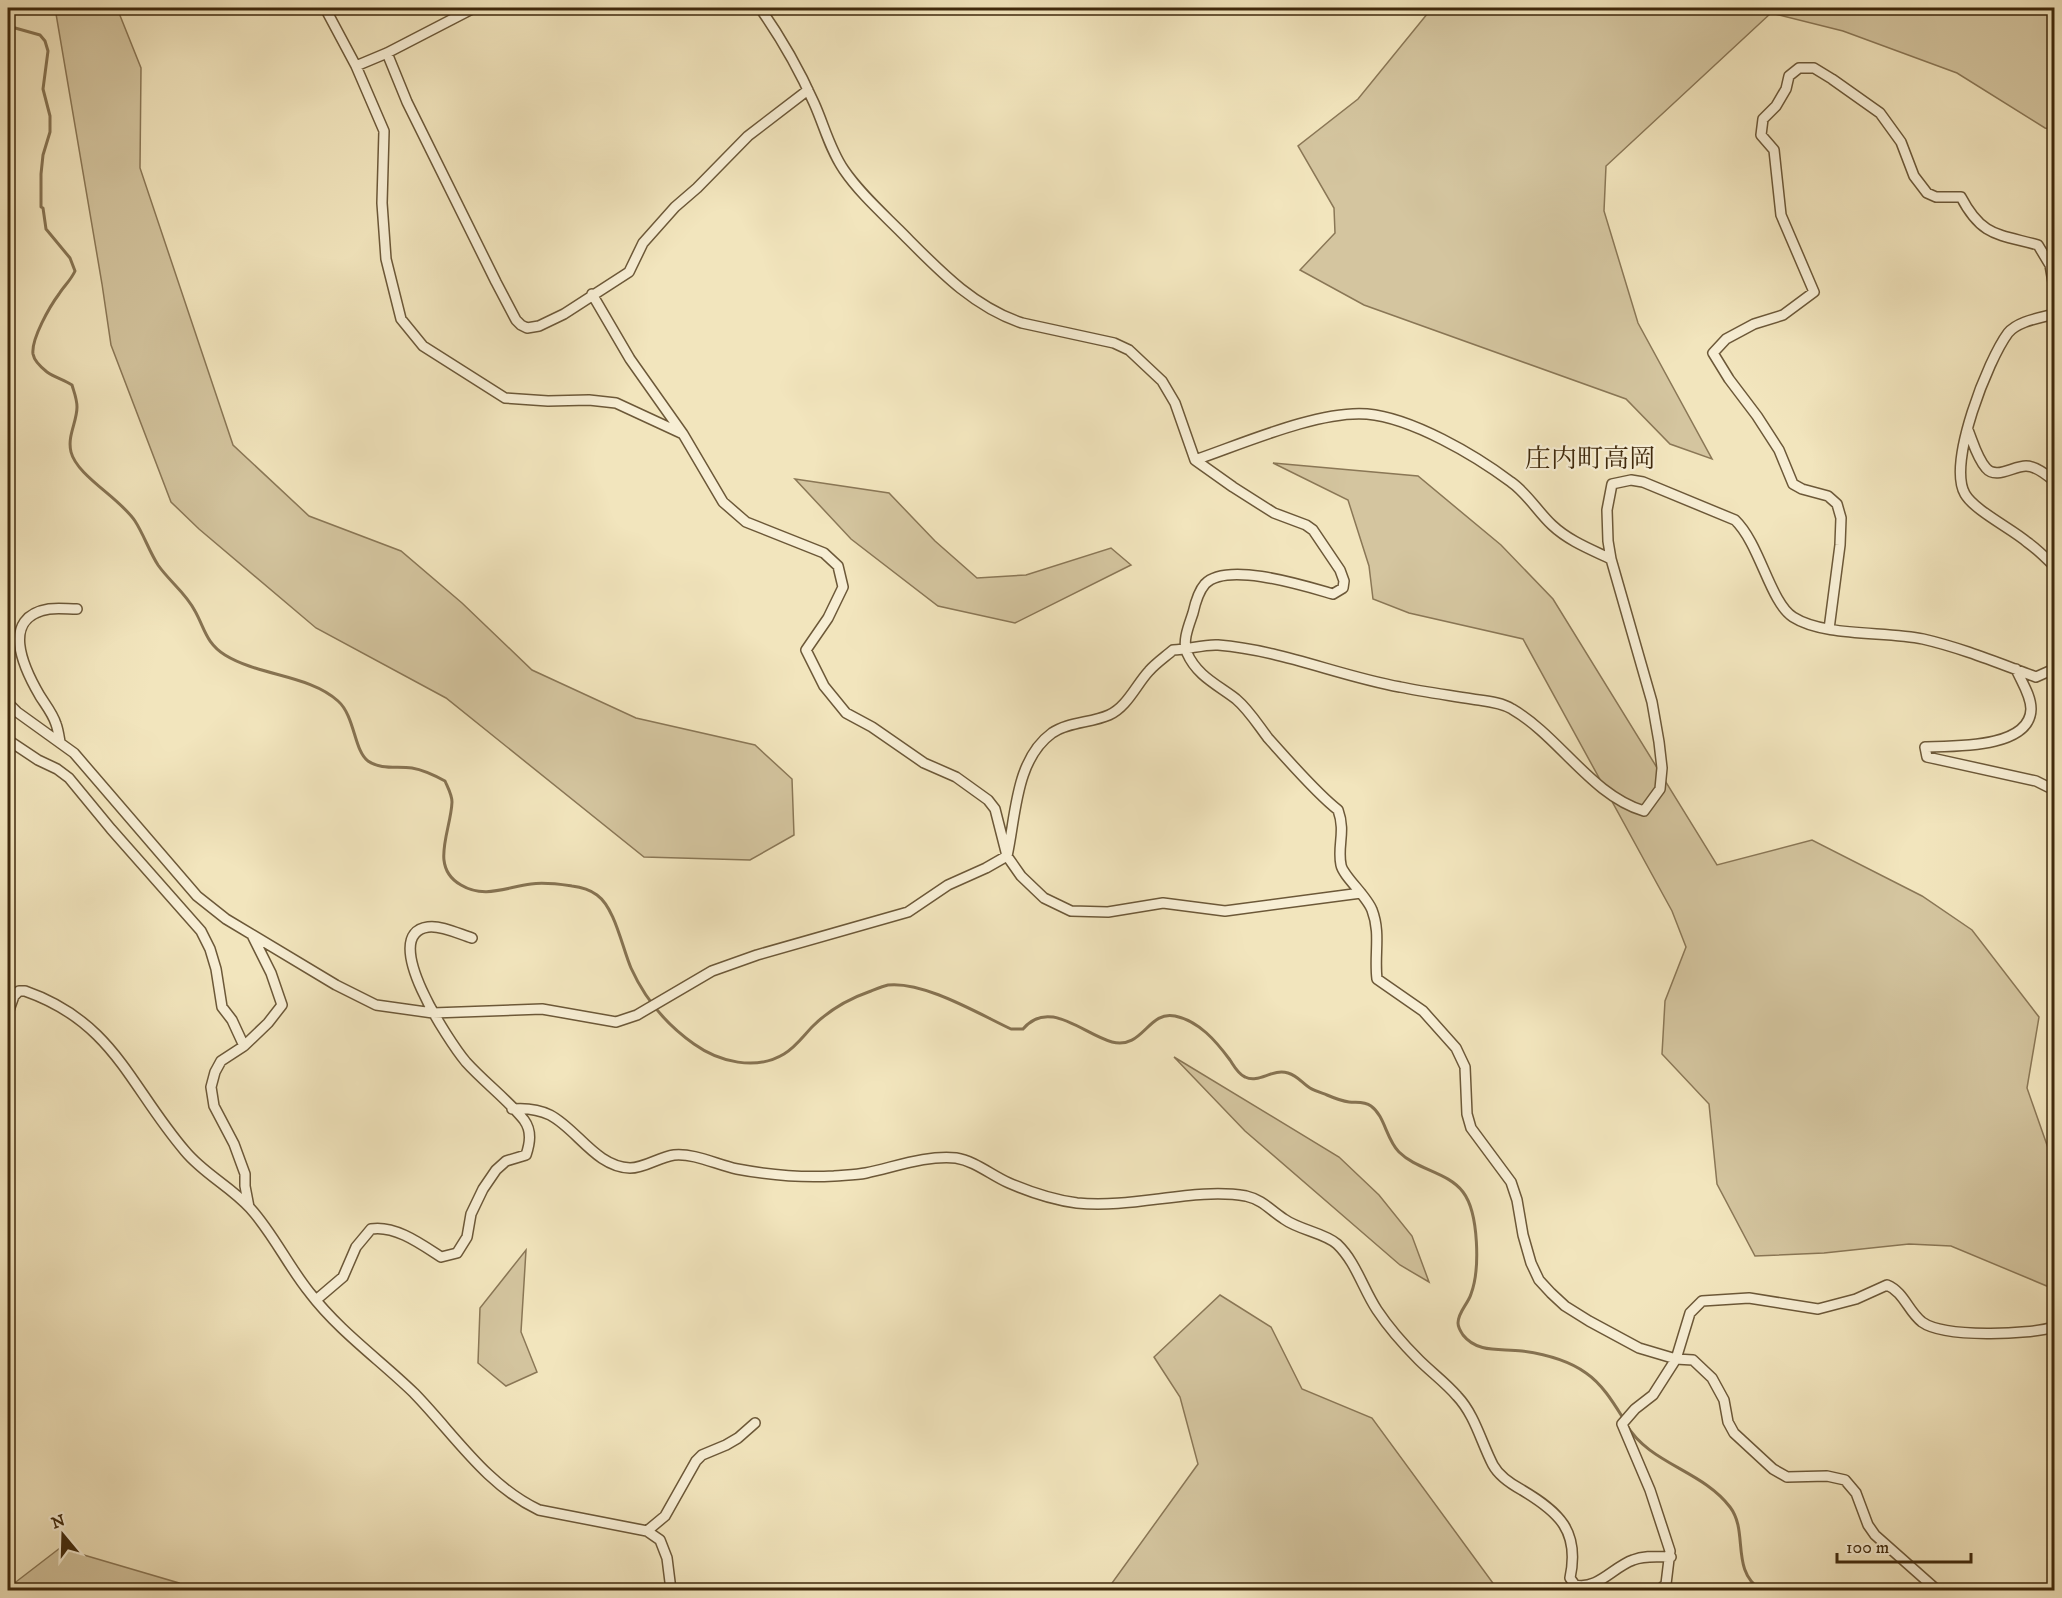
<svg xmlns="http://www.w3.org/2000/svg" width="2062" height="1598" viewBox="0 0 2062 1598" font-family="'IM FELL DW Pica','Noto Serif JP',serif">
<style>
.green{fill:#d4c59f;stroke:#8a7756;stroke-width:1.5}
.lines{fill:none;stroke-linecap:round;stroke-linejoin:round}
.stream{stroke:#867352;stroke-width:3}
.minor-casing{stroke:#6c5838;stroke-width:12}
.minor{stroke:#f7eed4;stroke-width:9}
.labels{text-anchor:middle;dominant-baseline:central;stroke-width:4.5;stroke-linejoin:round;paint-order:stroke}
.quarter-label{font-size:26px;fill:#3f290c;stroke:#f7eed4}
</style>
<rect width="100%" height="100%" fill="#f2e5bd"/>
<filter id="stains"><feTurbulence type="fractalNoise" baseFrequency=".00333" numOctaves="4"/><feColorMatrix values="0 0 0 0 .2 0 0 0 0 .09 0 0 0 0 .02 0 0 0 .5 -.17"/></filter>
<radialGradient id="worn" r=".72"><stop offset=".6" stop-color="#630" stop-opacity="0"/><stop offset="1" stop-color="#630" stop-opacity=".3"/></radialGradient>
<path class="green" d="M55,8h62l24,60 -1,100 93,277 76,71 92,35 61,52 70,67 104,48 119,27 37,34 2,56 -44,25 -106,-3 -198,-159 -130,-70 -117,-99 -28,-27 -60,-157 -9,-61z
M1432,8h622v122l-9,-2 -88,-55 -114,-42 -72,-18 -165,153 -2,45 34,112 74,136 -42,-15 -44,-45 -262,-94 -64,-35 35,-37 -1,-25 -36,-62 60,-47z
M1273,463l145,13 83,69 52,54 164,266 95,-25 110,56 50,34 67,87 -12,71 27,77v124l-103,-43 -42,-2 -85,9 -69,3 -38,-72 -8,-80 -47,-50 3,-53 21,-54 -14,-36 -149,-272 -114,-26 -36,-14 -4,-33 -21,-66z
M795,479l94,14 46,48 42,37 49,-3 85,-27 20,17 -116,58 -77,-17 -87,-67z
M1174,1057l165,100 40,38 33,41 17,46 -29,-17 -155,-134z
M526,1250l-5,82 16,40 -31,14 -28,-23 2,-55z
M1220,1295l51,32 31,62 70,29 126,172h-391l91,-126 -18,-67 -26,-40z
M60,1548l119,35 5,7h-176v-2z"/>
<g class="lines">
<path class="stream" d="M8,26l32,9 5,6 3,10 -5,38 7,27v16l-7,23 -2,19v33l2,1 3,21 24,29 5,13c-4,9 -11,15 -16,23 -9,12 -28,45 -26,60 1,6 9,14 14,18 7,5 17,8 25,13 2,7 5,14 5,22 0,15 -10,29 -6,45 6,24 49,46 64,69 9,14 14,30 23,44 11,16 28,28 37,46 10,18 11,32 30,44 34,21 85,20 113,46 17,15 16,50 30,60 13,9 29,5 44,7 12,2 22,7 33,13 3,7 7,14 7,21 -1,29 -23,65 9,83 23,14 46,2 70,-1 14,-2 27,0 41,2 9,1 17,3 25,9 18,13 25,52 34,73 14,31 36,57 63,76 25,18 62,27 90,10 12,-7 20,-19 29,-28 17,-17 35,-27 58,-35 5,-2 12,-5 17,-6 36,-4 91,29 123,44h12c26,-31 60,5 89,13 31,8 36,-32 63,-26 24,5 41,25 55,44 4,6 8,14 15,17 14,7 27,-9 43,-4 10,3 14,10 22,15 5,3 12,5 17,7 7,3 14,6 22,7 7,1 15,-1 22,4 14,10 15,33 28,46 18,18 49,20 64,40 16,21 17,78 8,102 -3,10 -13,18 -13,29 0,4 3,9 5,12 15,19 39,13 59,16 22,3 46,9 64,22 16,11 27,29 37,45
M1626,1424c23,40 76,46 104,83 19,25 0,63 31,83"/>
<g class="minor-casing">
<path id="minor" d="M325,8l31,58 28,65 -2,72 4,56 15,60 22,27 82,52 43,3 41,-1 27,3 67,31
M760,8c21,30 39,61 54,95 10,22 16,47 30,67 15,22 36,41 55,60 37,37 72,76 123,93l92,20 15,7 33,31 13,22 20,57 38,27 41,26 32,12 7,5 27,40 4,11 -1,7 -10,6c-28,-8 -106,-33 -128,-10 -7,8 -10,20 -12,29 -4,12 -11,28 -6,40 10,23 31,32 49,46 13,11 22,26 32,39 19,21 48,55 70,72 8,22 -1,36 3,55 2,11 26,31 31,45 9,23 2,45 5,69l46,32 33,37 9,19 2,47 4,14 40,54 6,18 6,35 8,28 8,17 12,13 14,13 24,15 50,27 37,11 17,1 19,18 12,22 4,22 6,11 39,36 14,8 40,-1 18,4 11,13 12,32 7,10 62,55
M387,53l20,49 89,180 20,38 5,5 6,3 12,-2 25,-12 65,-42 14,-29 32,-36 22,-19 51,-52 60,-46
M356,66l31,-13 87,-45
M592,294l38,65 53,75 40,68 23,20 78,31 14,13 5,21 -15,31 -22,32 18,36 22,27 26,14 52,36 32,14 32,23 7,9 12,47 14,20 23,22 27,13 37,1 55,-9 62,8 136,-18
M2054,314c-14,4 -36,7 -46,19 -20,27 -61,130 -43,161 9,16 47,35 62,48 10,7 19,16 27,24
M1968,430c5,12 9,28 18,38 10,12 27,-2 40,-2 10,0 21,9 28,15
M1195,460c47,-16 124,-50 172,-46 45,4 108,41 144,68 16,11 27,30 41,43 17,16 38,24 59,34
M1829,629l11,-84 1,-27 -4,-14 -9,-8 -26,-7 -9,-5 -14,-34 -22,-34 -28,-37 -16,-26 13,-14 28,-15 29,-9 31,-23 -33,-77 -7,-65 -13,-15 2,-16 13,-13 10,-17 3,-13 10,-8h15l18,11 48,34 21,29 13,34 13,17 9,4h25c21,40 37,37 77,48l12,20 4,23
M2016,669c5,12 15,26 15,40 -1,40 -79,37 -106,38l2,10 109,24 18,9
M8,703l9,9 57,41 123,143 29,23 110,66 40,20 57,8 109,-4 74,13 21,-7 75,-44 45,-16 151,-43 40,-27 38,-17 21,-12c9,-40 8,-96 45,-123 16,-11 39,-10 57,-18 18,-8 27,-30 40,-44 7,-8 16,-14 24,-21 15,0 30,-6 45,-5 63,5 121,31 182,42 24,5 48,8 72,12 13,2 29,3 40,10 48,28 79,86 132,102l16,-22 2,-21 -3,-26 -7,-40 -41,-143 -3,-18 -1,-31 5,-26 19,-4 12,2 92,38c25,24 35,82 58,97 31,20 93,14 130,22 39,9 75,24 113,38l18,-8
M8,740l30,20 19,9 12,9 42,51 90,102 9,18 6,20 6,38 10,13 12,26
M60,742c-1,-6 -2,-13 -4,-18 -3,-10 -11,-20 -16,-28 -17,-29 -40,-79 9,-87 9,-1 19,0 28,0
M8,1013l6,-17 5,-5h6c89,31 105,96 160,160 19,23 45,35 65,57 23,25 38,58 60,85 29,38 70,67 104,100 40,41 72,92 125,117l108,21 13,9 7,18 4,32
M512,1109c12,-1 26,0 38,6 27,14 46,52 80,53 15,0 29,-11 44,-13 21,-2 43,10 63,14 32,6 64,9 97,7 11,-1 22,-1 32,-3 29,-6 60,-18 90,-15 19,3 35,17 53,25 21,9 45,17 68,20 56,6 117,-16 169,-7 17,4 24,14 38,23 15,11 41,14 53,25 19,18 26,45 40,66 12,18 27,35 42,50 12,12 27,23 38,36 18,19 24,46 36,69 6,11 18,19 29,25 37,22 58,41 48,88l5,7c23,5 38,-18 58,-25 12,-5 26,-3 38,-3
M249,1207l-4,-21v-12l-11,-30 -20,-38 -3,-19 4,-15 6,-11 23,-15 24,-23 14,-18 -11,-32 -18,-36
M316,1300l27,-23 13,-30 15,-18c24,-4 50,15 70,28l16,-4 10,-16 4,-23 12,-25 13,-19 10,-9 20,-6c4,-12 6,-24 -2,-35 -16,-20 -40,-38 -58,-58 -16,-19 -89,-128 -38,-135 13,-2 31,7 44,11
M647,1531l18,-15 31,-55 6,-6 24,-10 12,-7 17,-15
M1659,1590l7,-6 4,-33 -20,-61 -28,-66 13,-15 18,-14 23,-36 14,-46 12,-12 47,-3 69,11 38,-10 31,-14c17,7 21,26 35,37 22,16 107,13 132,5"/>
</g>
<use href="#minor" class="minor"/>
</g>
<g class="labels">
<g class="quarter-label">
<text x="1590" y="459">庄内町高岡</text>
</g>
</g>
<rect width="2062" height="1598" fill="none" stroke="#f2e5bd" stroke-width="30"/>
<rect x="9" y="9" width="2044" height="1580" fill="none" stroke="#3f290c" stroke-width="3"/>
<rect x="15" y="15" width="2032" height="1568" fill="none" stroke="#3f290c" stroke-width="1.5"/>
<g transform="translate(63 1535) rotate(341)" stroke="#f7eed4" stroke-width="4.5" paint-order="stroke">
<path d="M0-4.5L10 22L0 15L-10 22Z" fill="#3f290c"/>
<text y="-9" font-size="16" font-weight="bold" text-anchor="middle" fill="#3f290c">N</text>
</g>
<path d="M1837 1553v9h134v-9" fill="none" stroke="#3f290c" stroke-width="3"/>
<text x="1846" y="1553" font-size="18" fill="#3f290c" stroke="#f7eed4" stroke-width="4.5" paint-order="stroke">100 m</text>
<rect width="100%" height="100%" filter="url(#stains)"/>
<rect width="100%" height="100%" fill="url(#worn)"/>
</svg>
